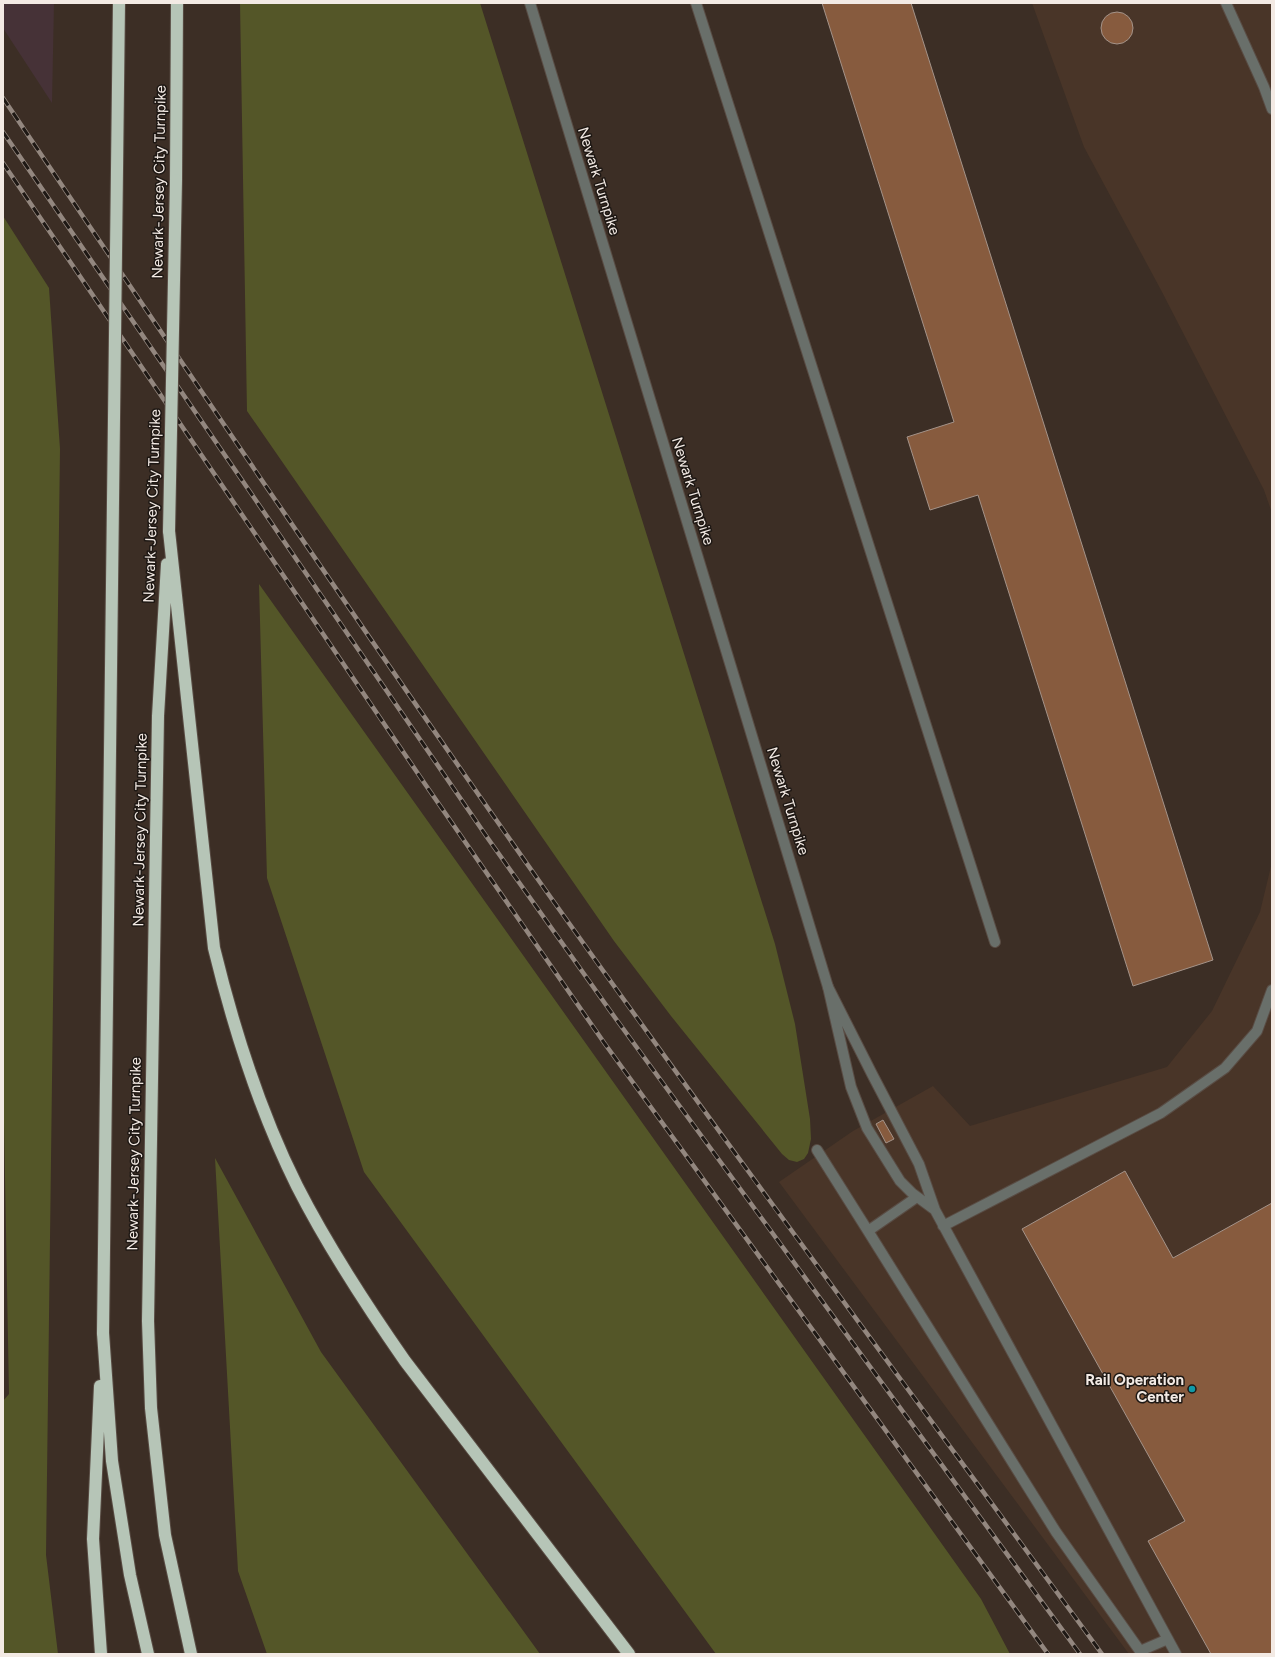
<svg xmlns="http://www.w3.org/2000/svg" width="1275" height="1657" viewBox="0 0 1275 1657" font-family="Figtree,sans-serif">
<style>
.built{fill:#493528}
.industrial{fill:#463237}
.green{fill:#545628}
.building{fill:#875b3e;stroke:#a49389}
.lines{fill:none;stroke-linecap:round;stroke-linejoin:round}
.service-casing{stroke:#594c44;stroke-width:12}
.minor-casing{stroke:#594c44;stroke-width:12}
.motorway-casing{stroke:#594c44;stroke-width:14}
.service{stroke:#696f6a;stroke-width:10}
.minor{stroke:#696f6a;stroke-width:10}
.motorway{stroke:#b6c5b7;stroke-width:12}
.rail-casing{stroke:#93877f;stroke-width:4.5}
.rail{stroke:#1e1814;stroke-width:3;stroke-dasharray:9;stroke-linecap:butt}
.motorway-bridge-casing{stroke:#594c44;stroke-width:14;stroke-linecap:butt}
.motorway-bridge{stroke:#b6c5b7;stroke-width:12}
.culture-dot{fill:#0f9aa8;stroke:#1e1814;stroke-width:1.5}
.labels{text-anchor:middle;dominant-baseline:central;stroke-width:3;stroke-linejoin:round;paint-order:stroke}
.street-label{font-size:15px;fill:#f3eae4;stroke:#1e1814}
.poi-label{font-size:15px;font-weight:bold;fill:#f3eae4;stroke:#1e1814;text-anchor:end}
</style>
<rect width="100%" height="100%" fill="#3c2e25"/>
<path class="built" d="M1032,3h240v510l-8,-23 -103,-200 -77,-143z
M1272,862v792h-143l-350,-472 74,-51 80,-45 37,40 197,-59 45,-56 48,-99z"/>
<path class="industrial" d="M3,3h51l-2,100 -49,-75z"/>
<path class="green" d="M240,3h240l295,941 20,80 15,95 1,20 -3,14 -4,6 -7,3 -8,-2 -7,-6 -111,-138 -57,-75 -367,-530z
M3,216l46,72 11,161 -14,1106 12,99h-55v-253l6,-7 -6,-326z
M259,584l722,1015 29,55h-294l-352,-482 -97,-294z
M215,1158l106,194 219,302h-273l-29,-83z"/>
<path class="building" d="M822,3h89l302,957 -80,26 -155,-491 -48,15 -23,-73 47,-15z
M1101 28a16 16 0 1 1 32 0a16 16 0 1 1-32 0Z
M883,1120l11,19 -8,4 -10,-19z
M1125,1171l48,87 99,-55v451h-61l-63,-113 37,-20 -163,-292z"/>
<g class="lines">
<g class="service-casing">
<path id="service" d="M696,3l299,939
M1226,3l38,84 8,22
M828,987l44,87 47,90 16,46 -23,-17 -12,-12 -33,-53 -16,-41z
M817,1150l51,81
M917,1197l-49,34 188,301 84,119 28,-12
M935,1210l241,444
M943,1226l218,-113 64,-45 32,-37 15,-41"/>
</g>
<g class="minor-casing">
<path id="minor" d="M530,3l298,984"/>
</g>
<g class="motorway-casing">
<path id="motorway" d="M176,180l1,-177
M169,531l45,417c20,82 45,162 83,238 31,61 69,119 108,175l224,293
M167,564l-9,152 -10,605 3,87 14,127 26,119
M103,1333l9,128 18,114 18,79
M100,1386l-7,153 8,115"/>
</g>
<use href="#service" class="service"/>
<use href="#minor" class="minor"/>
<use href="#motorway" class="motorway"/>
<g class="rail-casing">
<path id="rail" d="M3,98c179,265 357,529 541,790 183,258 372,511 558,766
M3,132l486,708 127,179 464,635
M3,163l422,621 180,260 443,610"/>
</g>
<use href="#rail" class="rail"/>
<g class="motorway-bridge-casing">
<path id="motorway-bridge" d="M169,531l7,-351
M103,1333l16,-1330"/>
</g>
<use href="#motorway-bridge" class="motorway-bridge"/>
</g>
<circle class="culture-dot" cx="1192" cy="1389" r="4"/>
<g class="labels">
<g class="street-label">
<text transform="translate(599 181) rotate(73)">Newark Turnpike</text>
<text transform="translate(159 182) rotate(-89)">Newark-Jersey City Turnpike</text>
<text transform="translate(693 491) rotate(73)">Newark Turnpike</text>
<text transform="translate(152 506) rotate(-88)">Newark-Jersey City Turnpike</text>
<text transform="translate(788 801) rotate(73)">Newark Turnpike</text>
<text transform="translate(140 830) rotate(-89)">Newark-Jersey City Turnpike</text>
<text transform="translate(134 1154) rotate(-89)">Newark-Jersey City Turnpike</text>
</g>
<g class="poi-label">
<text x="1184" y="1380">Rail Operation<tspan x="1184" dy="17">Center</tspan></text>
</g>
</g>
<rect width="1275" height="1657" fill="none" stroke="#f3eae4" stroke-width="8"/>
</svg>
